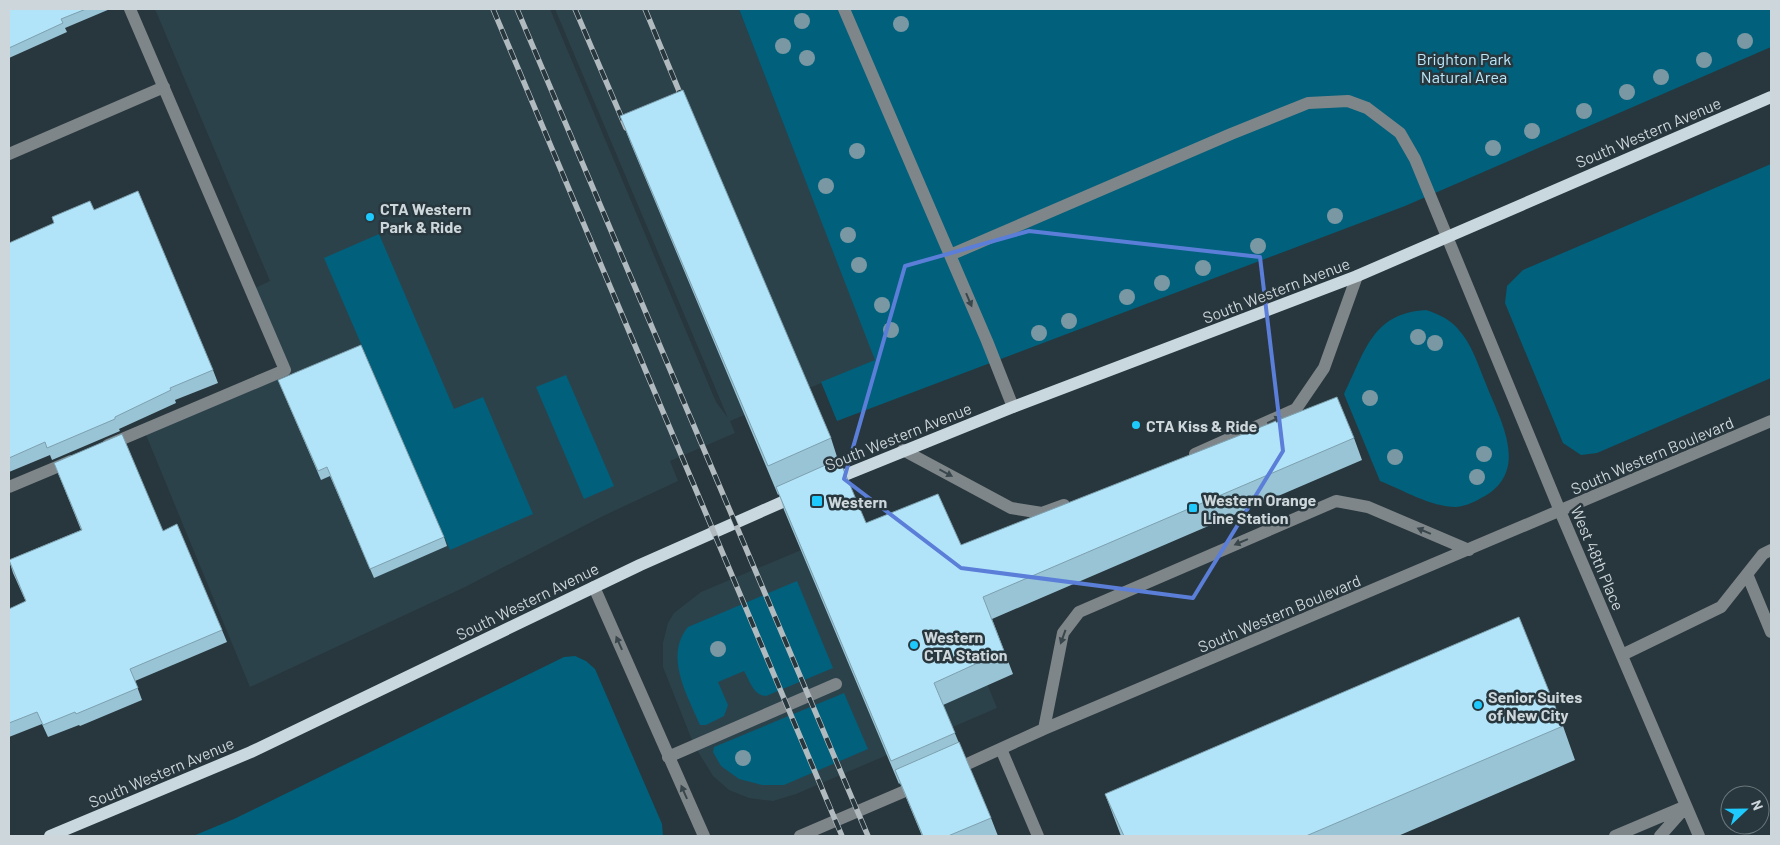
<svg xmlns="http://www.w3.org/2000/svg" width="1780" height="845" viewBox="0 0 1780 845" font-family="Barlow,sans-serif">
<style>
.built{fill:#2c424b}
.green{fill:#01607b}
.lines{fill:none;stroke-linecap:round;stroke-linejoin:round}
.minor{stroke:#7f868a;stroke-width:12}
.major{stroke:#c9d8df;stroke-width:12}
.rail-casing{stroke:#b1bbbf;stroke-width:5.5}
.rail{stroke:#28373d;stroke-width:4;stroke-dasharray:11;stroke-linecap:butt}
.tree{fill:#7998a4}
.wall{fill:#99c4d6}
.building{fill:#b2e4f9;stroke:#7da0ae}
.oneway{fill:#39474c}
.marked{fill:none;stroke:#5b7ed9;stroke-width:4;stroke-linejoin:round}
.poi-dot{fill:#1ec9fd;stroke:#28373d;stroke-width:2}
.labels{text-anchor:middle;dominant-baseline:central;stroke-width:5;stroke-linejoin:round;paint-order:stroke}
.park-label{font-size:16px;fill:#bce7f9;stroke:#28373d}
.street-label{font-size:16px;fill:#cdd6da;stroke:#28373d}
.poi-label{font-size:16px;font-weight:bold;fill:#cdd6da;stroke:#28373d;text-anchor:start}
</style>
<rect width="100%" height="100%" fill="#28373d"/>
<path class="built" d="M155,9h395l166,393 12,16 -173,-409h184l137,351 -146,61 5,12 -65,28 8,20 -75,35 -138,71 -215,100 -106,-257 141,-60 -34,-80 19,-9z
M913,503l84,205 -201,86 -23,7 -24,-3 -20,-8 -16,-14 -19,-31 -31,-78v-24l5,-20 6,-10 27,-21z"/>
<path class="green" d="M739,9h1032v38l-366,159 -568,215 -16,-39 54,-22z
M1771,164v214l-174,75 -16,2 -18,-12 -58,-140 2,-17 16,-16z
M379,234l75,175 29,-12 50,117 -83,36 -126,-292z
M1426,310c12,4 24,9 32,19 14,15 20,36 28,55 14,36 44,85 -1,112 -9,5 -18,10 -29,11 -25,0 -53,-17 -76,-26l-36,-87c21,-42 28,-81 82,-84z
M566,375l48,111 -30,13 -48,-112z
M797,581l36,87 -67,28c-13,-1 -16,-15 -22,-25l-26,11 10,23 -4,11 -18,9h-6c-13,-30 -36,-69 -12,-98z
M575,656l11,5 9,8 67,155 1,12h-470l41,-17 330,-162z
M844,693l24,56 -84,36h-22l-23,-6 -18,-13 -8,-14 1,-5z"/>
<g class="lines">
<path class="minor" d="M844,9l143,332 26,66
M9,154l155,-67
M950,255l281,-121 77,-31 40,-2 19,7 33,25 15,26 145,352 139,325
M108,445l177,-75 -155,-361
M903,450l108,58 31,5 22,-8
M1195,454l101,-45 28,-41 33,-92
M9,487l62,-26
M1747,574l24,58
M594,587l110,249
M1622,655l99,-48 42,-53 8,-4
M1044,729l19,-96 16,-21 257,-111 32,6 101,43
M1001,749l37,87
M668,757l168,-73
M954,770l90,-41 727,-308
M800,836l119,-51
M1615,836l71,-30
M1660,836l23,-26"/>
<path class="major" d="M830,481l183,-74 344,-131 414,-179
M50,836l201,-84 389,-187 156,-69"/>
<g class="rail-casing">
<path id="rail" d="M493,9l349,827
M517,9l351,827
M575,9l51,119
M645,9l39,94"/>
</g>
<use href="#rail" class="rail"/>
</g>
<g class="tree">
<circle cx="802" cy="21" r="8"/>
<circle cx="901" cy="24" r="8"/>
<circle cx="1745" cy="41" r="8"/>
<circle cx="783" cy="46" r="8"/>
<circle cx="807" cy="58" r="8"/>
<circle cx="1704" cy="60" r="8"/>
<circle cx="1661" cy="77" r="8"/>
<circle cx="1627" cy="92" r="8"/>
<circle cx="1584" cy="111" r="8"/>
<circle cx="1532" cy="131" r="8"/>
<circle cx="1493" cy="148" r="8"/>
<circle cx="857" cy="151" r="8"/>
<circle cx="826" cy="186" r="8"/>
<circle cx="1335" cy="216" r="8"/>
<circle cx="848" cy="235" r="8"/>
<circle cx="1258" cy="246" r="8"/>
<circle cx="859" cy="265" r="8"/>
<circle cx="1203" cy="268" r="8"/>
<circle cx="1162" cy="283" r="8"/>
<circle cx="1127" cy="297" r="8"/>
<circle cx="882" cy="305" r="8"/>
<circle cx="1069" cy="321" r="8"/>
<circle cx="891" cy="330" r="8"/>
<circle cx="1039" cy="333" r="8"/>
<circle cx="1418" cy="337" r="8"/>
<circle cx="1435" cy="343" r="8"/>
<circle cx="1370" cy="398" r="8"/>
<circle cx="1484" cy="454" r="8"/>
<circle cx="1395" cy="457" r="8"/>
<circle cx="1477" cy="477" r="8"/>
<circle cx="718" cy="649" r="8"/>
<circle cx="743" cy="758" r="8"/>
</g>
<path class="wall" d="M9,9h101l-45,19 2,4 -58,26z
M620,116l211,322 7,22 28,63 95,22 393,-107 8,22 -370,159 21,55 -70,31 16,38 32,75 7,18h-76l-22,-53 -1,1 -115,-274 -5,-16 -1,1 -147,-351z
M94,210l119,160 5,13 -43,17 1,3 -57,26 1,2 -68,29 -2,-5 -41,17v-229z
M278,380l166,157 3,9 -73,32 -44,-102 -9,4z
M54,463l109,68 59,99 5,12 -92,39 7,19 -62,26 -1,-1 -31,12 -6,-13 -33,13v-128l17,-7 -13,-29 -4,-13 72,-30z
M1563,726l12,34 -177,76h-277l-16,-42z"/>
<path class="building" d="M9,9h77l-25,10 2,4 -54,25z
M683,90l148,348 -63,28 -148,-350z
M138,191l75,179 -43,18 1,2 -56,27v2l-68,29 -2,-6 -36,16v-215l45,-20 -2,-6 38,-16 4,9z
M361,345l83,192 -74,32 -43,-102 -9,4 -40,-91z
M1337,397l17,41 -371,159 21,54 -70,32 21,50 -64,28 -115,-274 63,-28 27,64 72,-29 23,51z
M122,434l41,97 14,-7 45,106 -92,39 8,19 -62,26 -1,-2 -32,13 -6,-13 -28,11v-114l17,-8 -17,-41 73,-30 -28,-67z
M1519,617l44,109 -257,110h-182l-19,-42z
M959,742l32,76 -43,18h-25l-28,-66z"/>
<defs><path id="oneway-solid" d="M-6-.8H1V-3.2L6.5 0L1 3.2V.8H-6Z" transform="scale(1.25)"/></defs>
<g class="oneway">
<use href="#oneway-solid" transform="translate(969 300) rotate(67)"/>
<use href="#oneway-solid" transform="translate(1274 420) rotate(-25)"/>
<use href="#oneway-solid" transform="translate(946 473) rotate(28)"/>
<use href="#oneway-solid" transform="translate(1424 531) rotate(-157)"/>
<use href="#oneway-solid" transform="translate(1241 542) rotate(157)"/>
<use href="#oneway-solid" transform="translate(1063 637) rotate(110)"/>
<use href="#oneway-solid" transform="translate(619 643) rotate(-114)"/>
<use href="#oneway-solid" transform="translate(684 792) rotate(-114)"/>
</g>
<path class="marked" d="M1029,231l231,26 23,194 -90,147 -232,-30 -117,-89 61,-213z"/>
<g class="poi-dot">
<circle cx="370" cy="217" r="5"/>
<circle cx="1136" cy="425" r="5"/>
<rect x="811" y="495" width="12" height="12" rx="2.5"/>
<rect x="1188" y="503" width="10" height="10" rx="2.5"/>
<circle cx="914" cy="645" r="5"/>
<circle cx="1478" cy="705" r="5"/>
</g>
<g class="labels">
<g class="park-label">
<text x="1464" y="58">Brighton Park<tspan x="1464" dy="18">Natural Area</tspan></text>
</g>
<g class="street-label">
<text transform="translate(1648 132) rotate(-23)">South Western Avenue</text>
<text transform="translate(1276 290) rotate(-21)">South Western Avenue</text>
<text transform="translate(898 436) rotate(-22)">South Western Avenue</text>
<text transform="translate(1652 455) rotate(-23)">South Western Boulevard</text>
<text transform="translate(1598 558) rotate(67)">West 48th Place</text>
<text transform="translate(527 601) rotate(-26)">South Western Avenue</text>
<text transform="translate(1279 613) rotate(-23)">South Western Boulevard</text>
<text transform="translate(161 772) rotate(-23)">South Western Avenue</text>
</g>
<g class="poi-label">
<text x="380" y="208">CTA Western<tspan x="380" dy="18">Park &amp; Ride</tspan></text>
<text x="1146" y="425">CTA Kiss &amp; Ride</text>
<text x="1203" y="499">Western Orange<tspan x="1203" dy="18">Line Station</tspan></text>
<text x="828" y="501">Western</text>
<text x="924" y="636">Western<tspan x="924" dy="18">CTA Station</tspan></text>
<text x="1488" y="696">Senior Suites<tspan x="1488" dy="18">of New City</tspan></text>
</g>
</g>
<rect width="1780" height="845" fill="none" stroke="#cdd6da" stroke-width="20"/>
<g transform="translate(1745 810) rotate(68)"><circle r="24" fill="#28373d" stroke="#6a777c"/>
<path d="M0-4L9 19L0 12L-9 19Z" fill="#1ec9fd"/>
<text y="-8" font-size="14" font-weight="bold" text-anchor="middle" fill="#cdd6da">N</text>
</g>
</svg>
